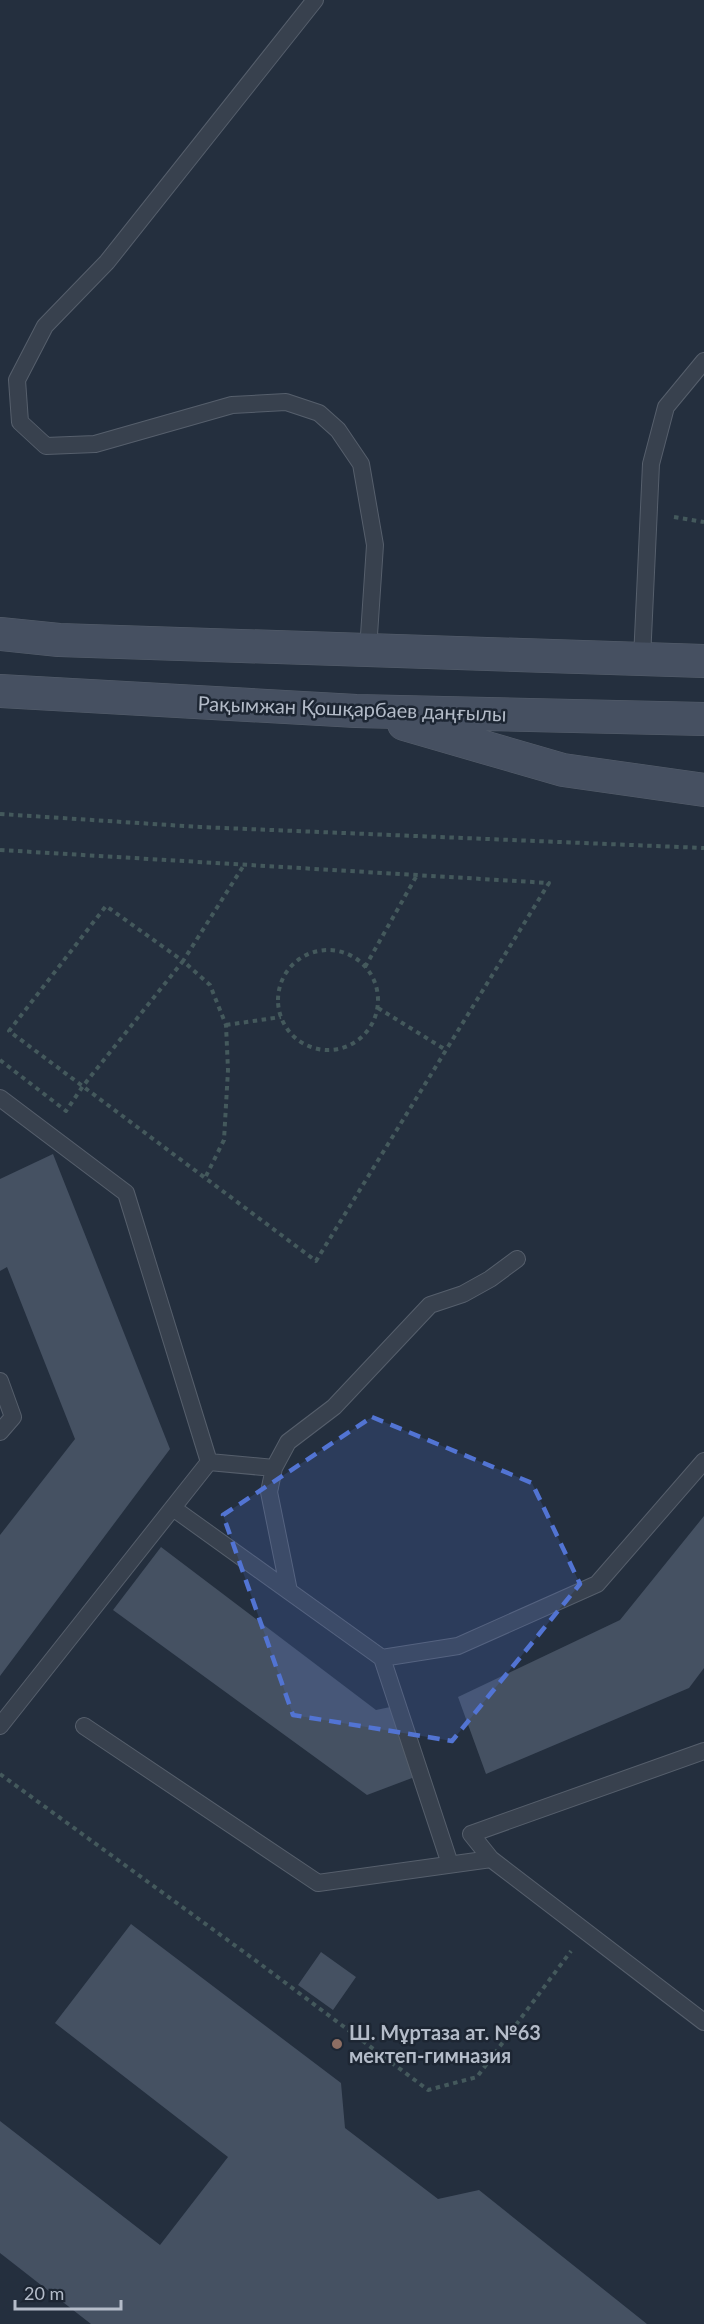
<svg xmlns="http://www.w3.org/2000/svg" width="704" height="2324" viewBox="0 0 704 2324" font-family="Lato,sans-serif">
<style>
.building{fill:#455162}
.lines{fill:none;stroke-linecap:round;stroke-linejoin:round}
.service-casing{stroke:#565f6c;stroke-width:18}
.secondary-casing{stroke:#565f6c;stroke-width:34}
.path{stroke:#44595c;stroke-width:4;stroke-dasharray:4.5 4.5;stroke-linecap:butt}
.service{stroke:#38414e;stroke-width:16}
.secondary{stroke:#465061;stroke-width:33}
.marked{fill:#5274d3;fill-opacity:0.2;stroke:#5274d3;stroke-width:4.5;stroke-dasharray:12 8;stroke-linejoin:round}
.education-dot{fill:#8d6e63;stroke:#1d2633;stroke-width:2}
.labels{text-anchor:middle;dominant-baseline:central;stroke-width:5;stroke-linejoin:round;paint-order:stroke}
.street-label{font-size:20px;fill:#b4bcc9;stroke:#1d2633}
.poi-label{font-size:20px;font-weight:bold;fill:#b4bcc9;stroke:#1d2633;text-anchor:start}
</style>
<rect width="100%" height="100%" fill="#242f3e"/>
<path class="building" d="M53,1154l117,295 -170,227v-141l75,-96 -68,-172 -7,4v-92z
M704,1516v152l-15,20 -203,86 -28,-77 162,-77z
M161,1547l215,163 19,-4 25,69 -53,20 -254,-185z
M131,1924l210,159 4,45 93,71 41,-9 168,134h-556l-91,-71v-132l160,124 68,-88 -173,-134z
M321,1952l35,25 -23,33 -35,-25z"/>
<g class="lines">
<g class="service-casing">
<path id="service" d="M315,0l-208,262 -62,64 -28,54 3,42 26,24 49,-2 137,-39 54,-3 33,11 19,17 23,34 14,81 -7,105
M642,659l9,-195 15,-57 38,-46
M0,1098l126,95 83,269
M0,1381l13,36 -13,15
M173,1508l209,150 68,206
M289,1591l-20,-99 5,-24 14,-26 46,-35 96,-102 33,-11 27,-15 27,-20
M382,1658l76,-12 139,-62 107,-123
M0,1726l209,-264 65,6
M84,1726l234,157 173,-24 213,163
M491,1859l-20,-25 233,-83"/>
</g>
<g class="secondary-casing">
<path id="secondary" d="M0,634l59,6 645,21
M0,691l356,20 348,8
M404,724l159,46 141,20"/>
</g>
<path class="path" d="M674,517l30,5
M0,814l200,13 504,21
M0,850l549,33 -233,378 -307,-230 97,-125 77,55 61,-96
M278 1000a50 50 0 1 1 100 0a50 50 0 1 1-100 0Z
M365,967l52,-92
M378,1008l68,42
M226,1025l55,-8
M0,1060l66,51 17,-25 100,-125 27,24 16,40 2,45 -4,70 -19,38
M0,1774l259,189 169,127 49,-13 94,-126"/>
<use href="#service" class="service"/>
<use href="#secondary" class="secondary"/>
</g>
<path class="marked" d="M372,1417l160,66 48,101 -128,157 -159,-26 -70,-200z"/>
<circle class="education-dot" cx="337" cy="2044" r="6"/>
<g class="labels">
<g class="street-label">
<text transform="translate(352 708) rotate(2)">Рақымжан Қошқарбаев даңғылы</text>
</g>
<g class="poi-label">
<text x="349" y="2032">Ш. Мұртаза ат. №63<tspan x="349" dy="23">мектеп-гимназия</tspan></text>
</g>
</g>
<path d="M15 2300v9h106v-9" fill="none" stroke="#b4bcc9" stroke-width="3"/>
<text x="24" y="2300" font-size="18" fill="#b4bcc9" stroke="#1d2633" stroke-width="4.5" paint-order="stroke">20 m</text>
</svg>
